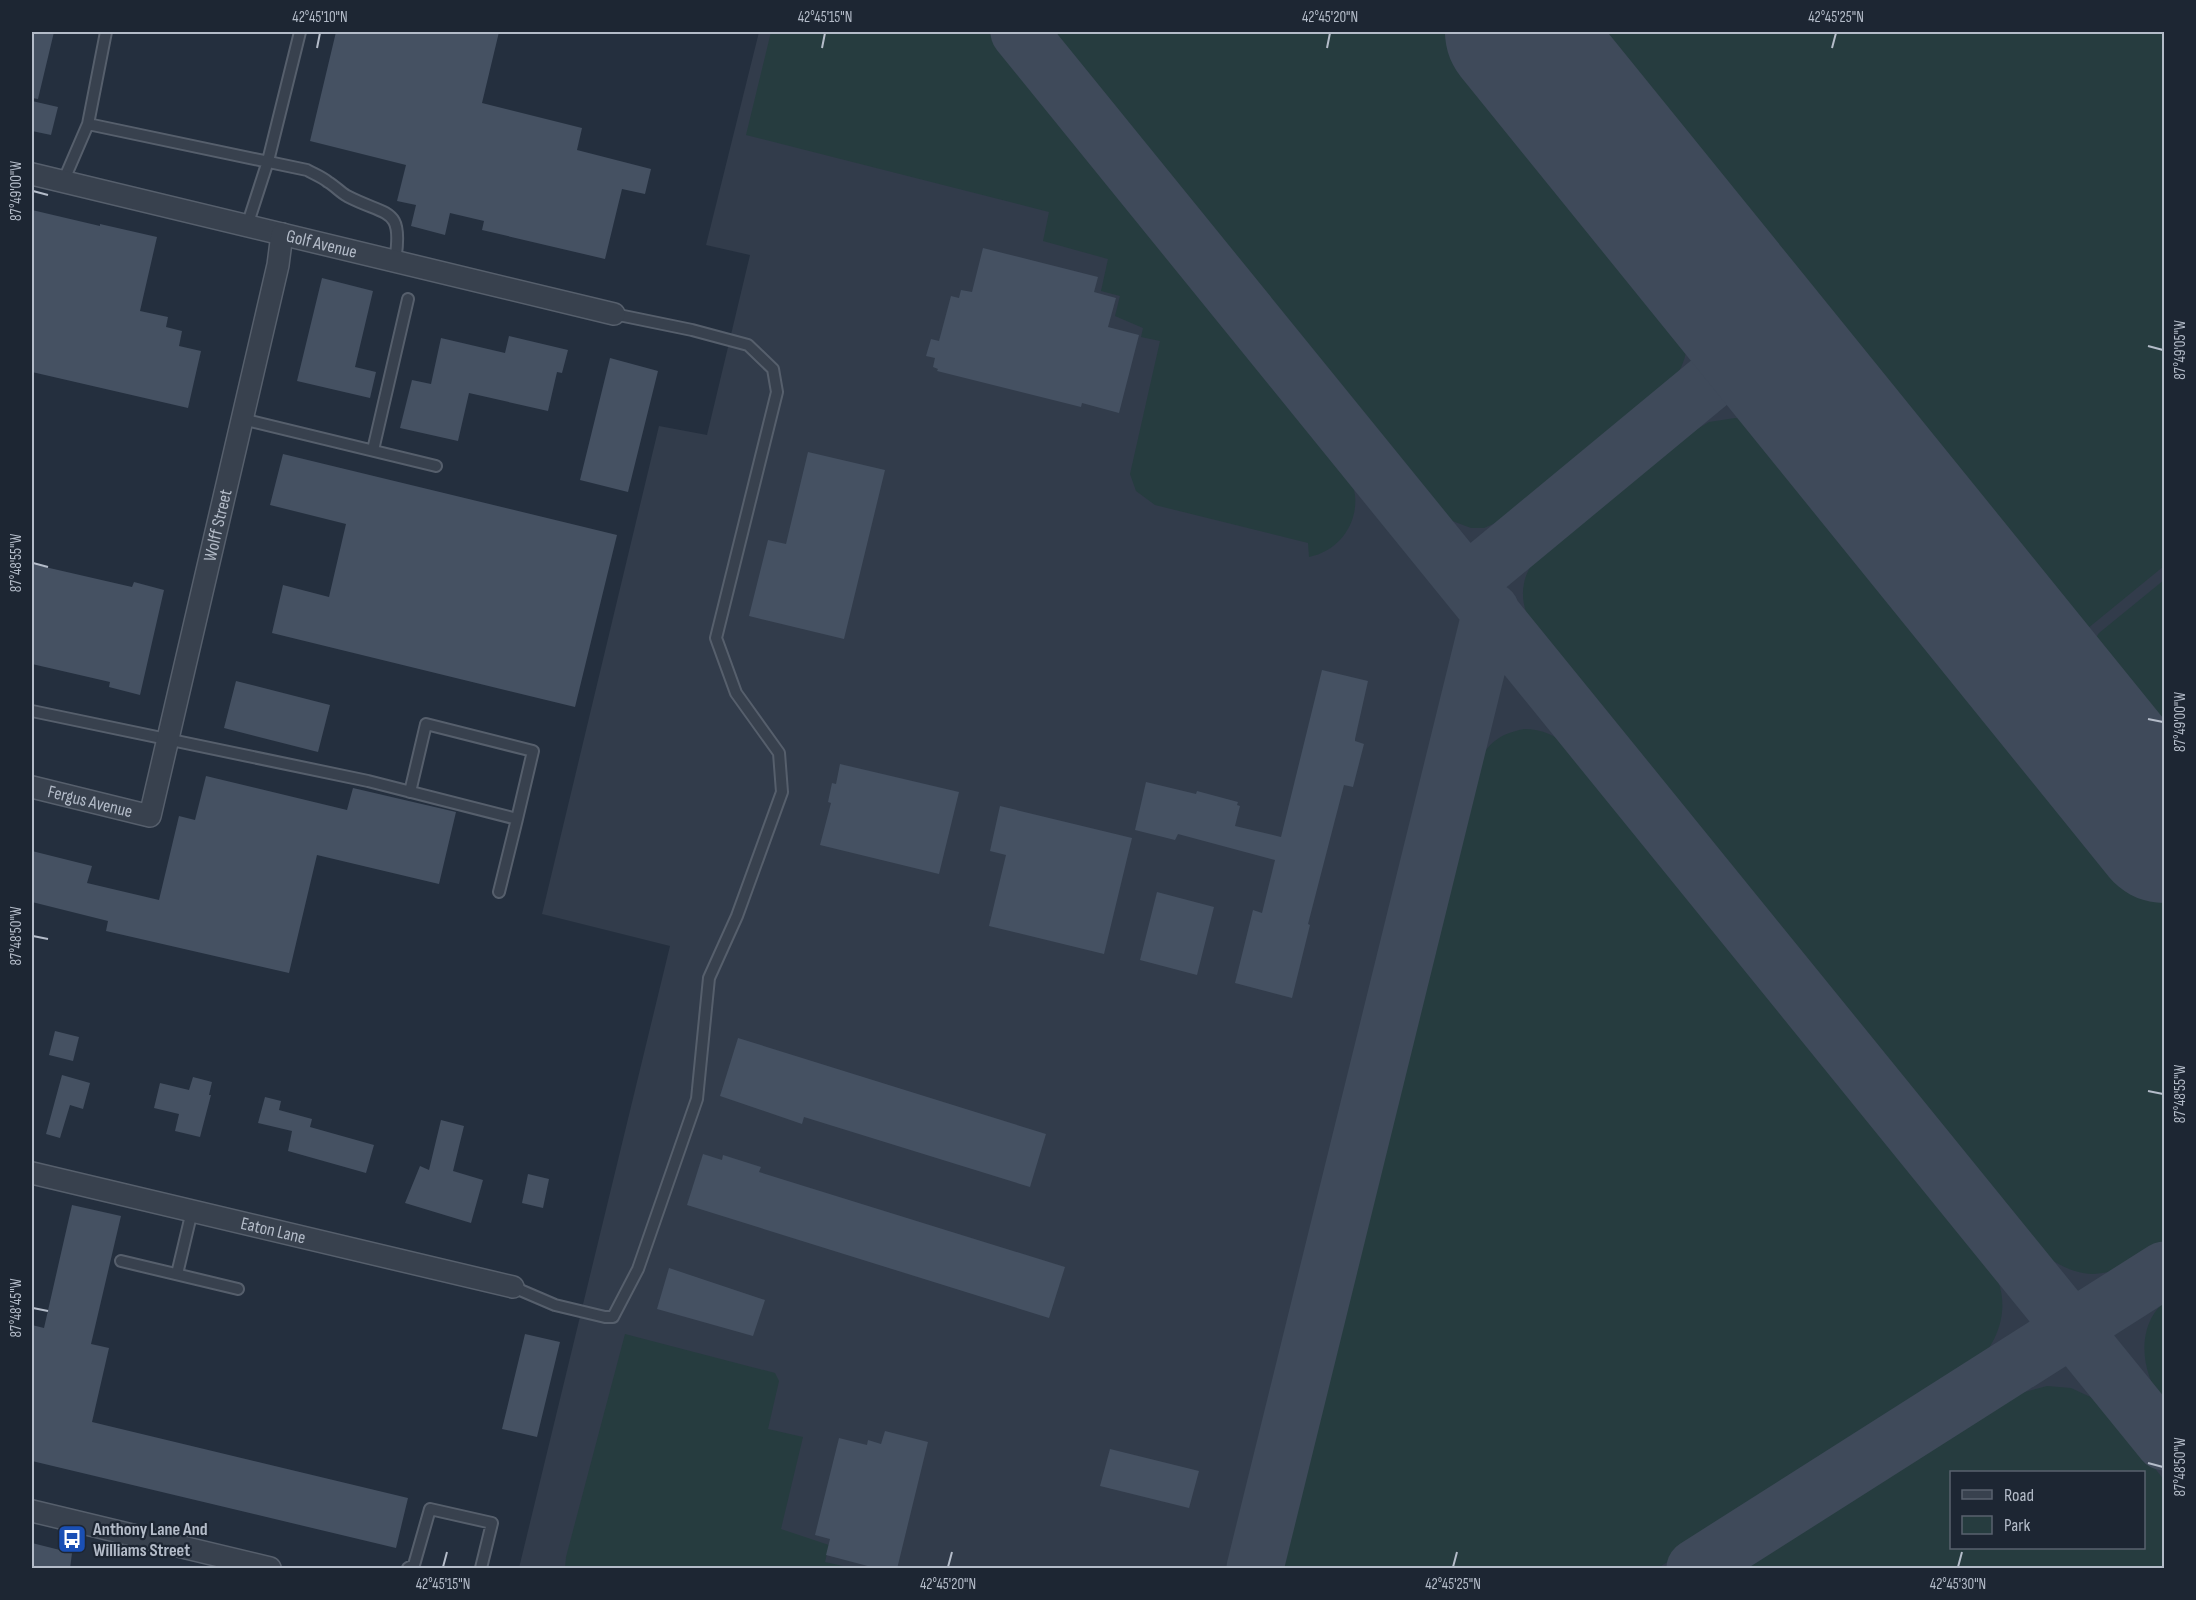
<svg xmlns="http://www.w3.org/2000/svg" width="2196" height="1600" viewBox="0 0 2196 1600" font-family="'Sofia Sans Condensed',sans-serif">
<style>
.airport{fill:#323c4b;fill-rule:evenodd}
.green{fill:#263c3f;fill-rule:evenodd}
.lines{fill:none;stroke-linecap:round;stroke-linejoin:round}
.taxiway{stroke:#3f4a5a;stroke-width:57}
.runway{stroke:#3f4a5a;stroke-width:142}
.building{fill:#455162}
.lane-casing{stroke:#565f6c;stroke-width:14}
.street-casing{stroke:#565f6c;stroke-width:24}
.lane{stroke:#38414e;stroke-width:10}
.street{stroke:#38414e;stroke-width:21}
.ticks{fill:none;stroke:#b4bcc9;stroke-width:2}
.labels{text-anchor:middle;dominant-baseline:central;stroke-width:4.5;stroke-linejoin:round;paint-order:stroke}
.street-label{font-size:18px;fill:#b4bcc9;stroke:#1d2633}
.poi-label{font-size:18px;font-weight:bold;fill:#b4bcc9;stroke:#1d2633;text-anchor:start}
.neatline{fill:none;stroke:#b4bcc9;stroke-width:2}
.ticks-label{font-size:15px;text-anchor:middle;fill:#b4bcc9}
</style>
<rect width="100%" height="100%" fill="#242f3e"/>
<path class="airport" d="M759,32h1405v1536h-1645l151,-622 -128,-32 117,-488 48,9 43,-180 -44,-10zM1952,1472h192v76h-192z"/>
<path class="green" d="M771,32h217l359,441c3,7 7,14 8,22 3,29 -16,56 -46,62l-1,-14 -153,-38 -19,-14 -6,-17 30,-133 -19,-4 2,-9 -28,-12 5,-20 -19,-5 7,-32 -65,-18 6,-29 -303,-77z
M1050,32h405l227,280c13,40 0,64 -30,91l-140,111 -14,8 -14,6h-13l-24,-9z
M1580,32h584v534l-77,63 -7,2h-14z
M1735,418l29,3 14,8 386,476v337c-42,27 -68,48 -117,15l-518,-637c-10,-23 -8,-44 9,-64l156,-125 15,-9z
M2164,580v172l-76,-94 2,-11 9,-14z
M1524,729c18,0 33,7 47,19l415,512c4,7 9,14 12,21 12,32 -2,65 -25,86l-315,201h-385l200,-794c12,-27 21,-39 51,-45z
M2164,1302v102c-22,-29 -30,-75 0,-102z
M625,1334l150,39 4,8 -11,48 35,8 -22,92 48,16 -4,17 27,6h-287l1,-11z
M2047,1386l24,2 26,12 14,12 53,68v88h-417l262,-168 12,-7zM1952,1472h192v76h-192z"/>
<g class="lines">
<path class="taxiway" d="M1019,32l1145,1410
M1468,582l295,-244
M1255,1568l236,-957
M1695,1568l469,-298"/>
<path class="runway" d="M1516,32l648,800"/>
</g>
<path class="building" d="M32,32h22l-16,67 -6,-1z
M336,32h163l-17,71 100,25 -5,22 74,19 -6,25 -23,-5 -17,70 -123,-29 2,-9 -34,-8 -5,22 -34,-9 5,-21 -19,-4 9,-36 -96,-24z
M32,101l26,6 -7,28 -19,-4z
M32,210l68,16v-2l57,13 -17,74 28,6 -2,10 16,4 -3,15 22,5 -13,57 -156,-36z
M983,248l115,29 -4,15 22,6 -8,29 31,8 -20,78 -37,-10 -1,4 -144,-36 1,-2 -5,-2 2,-9 -9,-2 5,-17 8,2 12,-45 8,2 2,-8 11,2z
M322,278l51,13 -18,76 21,5 -6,26 -73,-17z
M509,336l59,14 -6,23 -5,-1 -9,39 -79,-18 -11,48 -58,-13 12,-48 19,4 10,-46 64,15z
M610,358l48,13 -30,121 -48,-12z
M808,452l77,18 -41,169 -95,-23 19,-76 18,4z
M283,454l334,81 -42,172 -303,-74 11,-48 46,12 17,-73 -76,-19z
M32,564l100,23 2,-5 30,8 -24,105 -31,-8 1,-5 -78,-18z
M1322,670l46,11 -13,58v2l9,3 -11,43 -9,-2 -36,139 2,1 -18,73 -57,-15 18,-73 9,3 13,-53 -97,-26 -3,6 -40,-10 11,-48 50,12 1,-3 41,11 -1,3 3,1 -5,20 46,11z
M236,681l94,24 -12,47 -94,-24z
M840,764l119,28 -20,82 -119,-29 11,-42 -3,-1 4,-19 4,1z
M206,776l141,34 6,-22 103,24 -17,72 -122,-29 -28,118 -183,-42 2,-10 -76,-19v-51l60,15 -5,17 72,17 20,-84 16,4z
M1000,806l132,32 -28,116 -115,-28 17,-71 -16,-4z
M1157,892l57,15 -17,68 -57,-15z
M55,1031l24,6 -6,24 -24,-6z
M738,1038l308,96 -16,53 -226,-70 -2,7 -82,-28z
M62,1075l28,8 -7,26 -13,-4 -10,33 -14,-4z
M193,1077l19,5 -3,13h2l-11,42 -25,-6 4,-17 -25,-6 6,-25 29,7z
M265,1097l16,4 -2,9 33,9 -2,8 64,18 -8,28 -78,-22 4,-20 -34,-8z
M441,1120l23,6 -11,45 30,9 -12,43 -66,-20 15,-37 9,4z
M703,1154l19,6 1,-5 38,12 -2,5 306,95 -16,51 -362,-113z
M528,1174l21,5 -6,29 -21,-5z
M72,1205l49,11 -30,128 18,4 -17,74 316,76 -12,50 -364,-87v-136l12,3z
M669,1268l96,32 -12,36 -96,-27z
M525,1334l35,8 -23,95 -35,-8z
M885,1431l43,11 -31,127h-18l-53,-14 4,-16 -15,-4 24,-97 28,7 1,-5 13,4z
M1110,1449l89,22 -10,37 -89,-22z
M32,1543l40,10 -2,16h-38z"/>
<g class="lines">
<g class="lane-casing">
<path id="lane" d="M88,124l219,46c7,4 15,7 21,12 7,4 12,10 19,14 40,21 57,10 48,65
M63,182l25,-58 18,-92
M247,226l21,-65 32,-129
M242,419l194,47
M373,450l35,-151
M32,711l336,70 149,38 16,-68 -107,-27 -16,68
M499,892l18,-73
M121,1261l117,28
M177,1274l15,-63
M513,1287l42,18 50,12h8l25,-48 59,-170 12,-121 28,-62 45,-124 -3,-39 -43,-60 -20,-55 61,-246 -4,-23 -25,-24 -56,-15 -78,-16
M408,1568l6,-3 16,-56 62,14 -11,45"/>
</g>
<g class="street-casing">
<g id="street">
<path id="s1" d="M32,174l582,140"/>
<path id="s2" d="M32,787l118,29 128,-551 4,-31"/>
<path id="s3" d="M32,1173l481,114"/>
<path d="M32,1511l238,57"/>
</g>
</g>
<use href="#lane" class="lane"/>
<use href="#street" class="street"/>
</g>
<path class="ticks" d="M317,48l3,-15M822,48l3,-15M1327,48l3,-15M1832,48l4,-15M33,191l15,4M2148,346l15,4M33,563l15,4M2148,719l15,3M33,936l15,3M2148,1091l15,3M33,1308l15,3M2148,1463l15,4M443,1567l4,-15M948,1567l4,-15M1453,1567l4,-15M1958,1567l4,-15"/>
<defs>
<g id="bus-square" transform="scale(1.5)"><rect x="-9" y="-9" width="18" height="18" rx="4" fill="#1a4fb4" stroke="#1d2633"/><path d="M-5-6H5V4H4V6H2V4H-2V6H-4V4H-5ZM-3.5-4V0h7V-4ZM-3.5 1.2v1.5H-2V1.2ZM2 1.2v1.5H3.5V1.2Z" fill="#fff"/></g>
</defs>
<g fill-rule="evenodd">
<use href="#bus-square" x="72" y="1539"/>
</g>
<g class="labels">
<g class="street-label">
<text stroke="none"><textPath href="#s1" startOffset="298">Golf Avenue</textPath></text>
<text stroke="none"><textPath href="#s2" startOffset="420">Wolff Street</textPath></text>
<text stroke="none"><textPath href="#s2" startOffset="60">Fergus Avenue</textPath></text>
<text stroke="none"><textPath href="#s3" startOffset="248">Eaton Lane</textPath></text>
</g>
<g class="poi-label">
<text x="93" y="1529">Anthony Lane And<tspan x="93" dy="21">Williams Street</tspan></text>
</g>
</g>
<rect width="2196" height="1600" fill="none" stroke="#1d2633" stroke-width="66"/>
<rect x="1950" y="1471" width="195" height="78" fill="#1d2633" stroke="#59626f" stroke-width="1.5"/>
<rect x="1962" y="1490" width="30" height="9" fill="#38414e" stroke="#59626f" stroke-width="1.5"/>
<text x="2004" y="1501" font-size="18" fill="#b4bcc9">Road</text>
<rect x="1962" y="1516" width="30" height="18" fill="#263c3f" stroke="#59626f" stroke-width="1.5"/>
<text x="2004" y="1531" font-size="18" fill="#b4bcc9">Park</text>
<rect x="33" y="33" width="2130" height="1534" class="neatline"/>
<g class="ticks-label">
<text x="320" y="22">42°45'10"N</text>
<text x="825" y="22">42°45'15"N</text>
<text x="1330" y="22">42°45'20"N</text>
<text x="1836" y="22">42°45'25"N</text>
<text transform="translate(16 191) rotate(-90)" y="5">87°49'00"W</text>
<text transform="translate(2180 350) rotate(-90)" y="5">87°49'05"W</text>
<text transform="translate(16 563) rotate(-90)" y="5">87°48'55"W</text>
<text transform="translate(2180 722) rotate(-90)" y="5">87°49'00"W</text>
<text transform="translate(16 936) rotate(-90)" y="5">87°48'50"W</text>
<text transform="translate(2180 1094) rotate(-90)" y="5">87°48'55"W</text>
<text transform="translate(16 1308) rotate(-90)" y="5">87°48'45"W</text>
<text transform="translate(2180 1467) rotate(-90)" y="5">87°48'50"W</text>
<text x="443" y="1589">42°45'15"N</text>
<text x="948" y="1589">42°45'20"N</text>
<text x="1453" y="1589">42°45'25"N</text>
<text x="1958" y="1589">42°45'30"N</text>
</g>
</svg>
